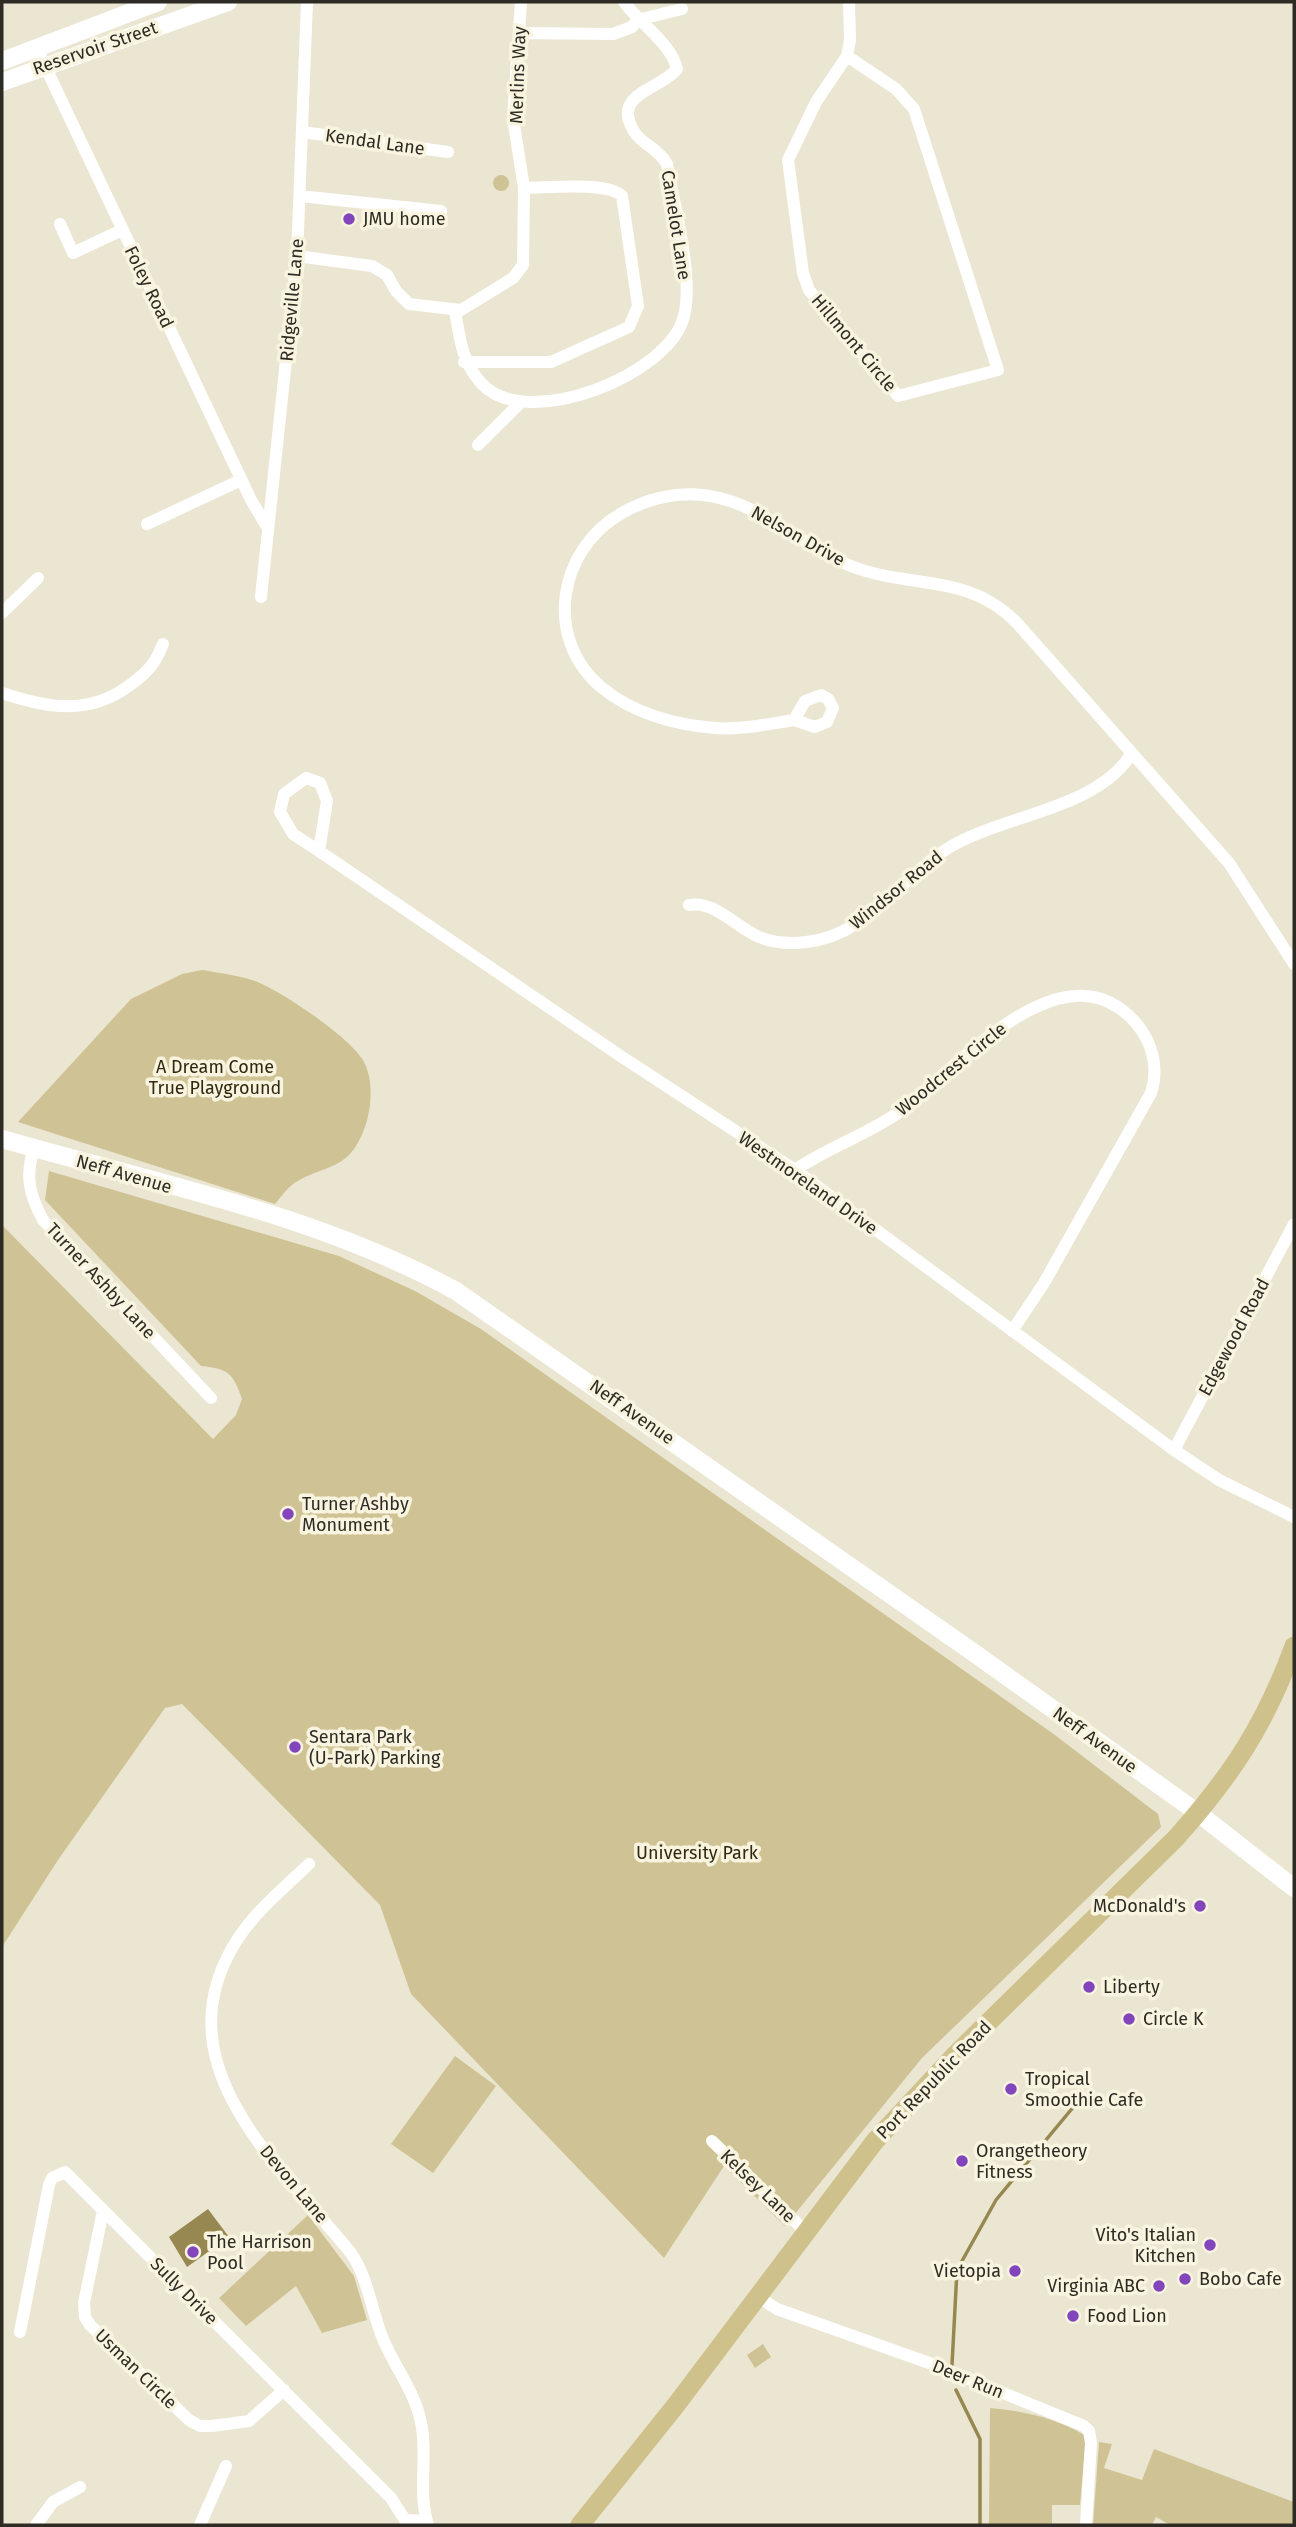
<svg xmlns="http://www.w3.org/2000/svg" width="1296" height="2527" viewBox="0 0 1296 2527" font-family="'Fira Sans',sans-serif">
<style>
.green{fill:#cfc395}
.water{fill:#978851}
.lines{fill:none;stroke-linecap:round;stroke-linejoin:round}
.stream{stroke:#978851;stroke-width:3.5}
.street{stroke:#fff;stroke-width:12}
.secondary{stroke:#fff;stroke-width:18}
.primary{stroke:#cec18b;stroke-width:19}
.poi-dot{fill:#8245bb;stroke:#f9f4df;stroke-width:2.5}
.labels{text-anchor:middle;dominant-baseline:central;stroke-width:7;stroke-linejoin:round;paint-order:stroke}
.street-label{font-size:18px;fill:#2d2b23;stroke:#f9f4df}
.poi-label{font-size:18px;fill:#2d2b23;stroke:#f9f4df;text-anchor:start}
.park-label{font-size:18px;fill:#30290f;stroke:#f9f4df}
</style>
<rect width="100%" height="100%" fill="#ebe6d2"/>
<path class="green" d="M493 183a8 8 0 1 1 16 0a8 8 0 1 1-16 0Z
M202,970c17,3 36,5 53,11 25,9 100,59 110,83 11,24 5,60 -9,82 -14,23 -37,22 -58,35 -9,4 -16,15 -23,23l-257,-82 113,-123 51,-25z
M49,1171l290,85 76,35 66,38 574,406 103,79 3,13 -239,231 -137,168 -61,-60 -60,92 -253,-264 -31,-89 -198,-201 -17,4 -107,152 -56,87v-722l211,214 23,-24 6,-16c-9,-26 -13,-30 -41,-33l-156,-166z
M455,2056l41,30 -63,87 -42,-29z
M308,2215l46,61 13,44 -45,13 -26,-47 -50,40 -27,-28z
M763,2344l8,13 -16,11 -8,-13z
M990,2408c35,3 66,10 96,28l-6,69h-28v20h-63z
M1099,2442l13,2 -8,24 38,12 12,-31 140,53v23h-124l-14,-8 -4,8h-59z"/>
<path class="water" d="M208,2209l21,28 -42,30 -18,-30z"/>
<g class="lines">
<path class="stream" d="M952,2365l5,-95 39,-70 84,-101
M956,2390l24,49v86"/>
<path class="street" d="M521,2l-8,116 11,70
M519,33l94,1 19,-7 5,-7 45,-11
M36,47l215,453 15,25
M847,56l49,33 18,20 84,261 -100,26 -89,-106 -6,-17 -15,-113 28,-58 31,-46 3,-16 -1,-38
M302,132l146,20
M300,196l141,15
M60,224l13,29 49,-23
M297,256l75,10 15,9 9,16 13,13 52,6 52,-32 10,-13 1,-77c22,0 83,-7 98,8l16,110 -9,21 -78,35h-87
M455,311c5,28 7,52 27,73 45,48 188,-9 202,-68 10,-39 -10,-111 -17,-152 -10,-17 -24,-19 -32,-31 -26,-40 26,-43 42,-64 -6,-26 -37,-45 -53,-67
M478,445l42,-42
M147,524l94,-44
M261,597l36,-341 10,-254
M2,613l36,-35
M2,693c45,15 87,23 128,-8 18,-13 25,-21 33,-41
M821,695l7,4 5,9 -6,14 -12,5 -21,-7 11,-19z
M794,720c-27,4 -52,10 -79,8 -40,-3 -83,-15 -114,-41 -58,-49 -43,-138 21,-174 24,-14 53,-21 81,-18 57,6 97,51 148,71 62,24 116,6 166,57l212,240 65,101
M306,778l14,5 7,18 -8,50 -26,-17 -13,-22 4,-18z
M319,851l303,206 173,113 379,280 45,30 75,37
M689,905c25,-5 47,22 70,32 15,6 31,7 47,5 65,-6 98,-72 153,-100 51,-27 141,-36 172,-88
M34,1148c-9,28 -5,46 9,72l168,178
M795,1170c32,-22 71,-35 103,-57 57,-41 164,-174 238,-90 17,20 23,46 15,70l-107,190 -32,48
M1174,1450l120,-226
M309,1864c-24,23 -52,46 -70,73 -83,125 39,226 112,316 18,27 20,57 32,86 13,31 34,55 39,89 5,33 -4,65 6,97
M712,2141l93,90
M103,2211l-19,92 1,14 5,8 99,95 11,6h12l37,-5 35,-31
M757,2296l20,13 155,55 152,62 5,5 2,12 -5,82
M20,2332l29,-147 3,-7 13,-6 326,326 14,22 22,1
M36,2525l17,-23 27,-15
M200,2525l26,-59"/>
<path class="secondary" d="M2,61l156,-59
M2,82l226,-80
M2,1139c152,44 314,75 454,152l521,364 221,158 96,75"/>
<path class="primary" d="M580,2525l96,-120 199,-264 81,-87 220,-216c56,-63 89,-113 118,-192"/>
</g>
<g class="poi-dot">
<circle cx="349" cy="219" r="7"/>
<circle cx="288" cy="1514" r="7"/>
<circle cx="295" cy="1747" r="7"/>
<circle cx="1200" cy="1906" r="7"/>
<circle cx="1089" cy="1987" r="7"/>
<circle cx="1129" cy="2019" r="7"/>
<circle cx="1011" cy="2089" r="7"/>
<circle cx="962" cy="2161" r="7"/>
<circle cx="1210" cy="2245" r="7"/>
<circle cx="193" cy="2252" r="7"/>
<circle cx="1015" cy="2271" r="7"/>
<circle cx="1185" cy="2279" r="7"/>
<circle cx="1159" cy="2286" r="7"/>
<circle cx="1073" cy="2316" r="7"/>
</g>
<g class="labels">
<g class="street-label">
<text transform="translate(95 48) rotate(-19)">Reservoir Street</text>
<text transform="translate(518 75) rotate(-88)">Merlins Way</text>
<text transform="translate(375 142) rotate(8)">Kendal Lane</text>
<text transform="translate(676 225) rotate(81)">Camelot Lane</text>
<text transform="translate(149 287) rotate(64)">Foley Road</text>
<text transform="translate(292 300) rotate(-85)">Ridgeville Lane</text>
<text transform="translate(854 343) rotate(50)">Hillmont Circle</text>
<text transform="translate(798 536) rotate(29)">Nelson Drive</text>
<text transform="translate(896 890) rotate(-39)">Windsor Road</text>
<text transform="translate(951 1069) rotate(-39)">Woodcrest Circle</text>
<text transform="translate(124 1174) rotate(16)">Neff Avenue</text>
<text transform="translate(808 1183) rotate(35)">Westmoreland Drive</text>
<text transform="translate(101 1281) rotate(47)">Turner Ashby Lane</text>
<text transform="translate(1234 1337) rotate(-62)">Edgewood Road</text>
<text transform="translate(632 1412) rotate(35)">Neff Avenue</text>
<text transform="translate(1095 1740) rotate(36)">Neff Avenue</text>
<text transform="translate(934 2080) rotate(-46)">Port Republic Road</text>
<text transform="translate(294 2184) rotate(50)">Devon Lane</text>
<text transform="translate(758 2186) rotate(44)">Kelsey Lane</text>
<text transform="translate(184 2291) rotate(45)">Sully Drive</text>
<text transform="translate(136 2369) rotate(44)">Usman Circle</text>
<text transform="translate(968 2379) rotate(22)">Deer Run</text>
</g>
<g class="poi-label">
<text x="363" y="219">JMU home</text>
<text x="302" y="1504">Turner Ashby<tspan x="302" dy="21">Monument</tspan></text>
<text x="309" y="1737">Sentara Park<tspan x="309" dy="21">(U-Park) Parking</tspan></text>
<text x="1186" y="1906" text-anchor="end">McDonald's</text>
<text x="1103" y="1987">Liberty</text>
<text x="1143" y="2019">Circle K</text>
<text x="1025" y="2079">Tropical<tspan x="1025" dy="21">Smoothie Cafe</tspan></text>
<text x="976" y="2151">Orangetheory<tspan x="976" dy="21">Fitness</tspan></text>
<text x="1196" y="2235" text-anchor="end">Vito's Italian<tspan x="1196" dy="21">Kitchen</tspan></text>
<text x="207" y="2242">The Harrison<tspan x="207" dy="21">Pool</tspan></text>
<text x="1001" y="2271" text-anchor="end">Vietopia</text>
<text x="1199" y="2279">Bobo Cafe</text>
<text x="1145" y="2286" text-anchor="end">Virginia ABC</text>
<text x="1087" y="2316">Food Lion</text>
</g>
<g class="park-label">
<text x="215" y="1067">A Dream Come<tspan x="215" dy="21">True Playground</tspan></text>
<text x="697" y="1853">University Park</text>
</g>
</g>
<rect width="1296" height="2527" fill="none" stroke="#2d2b23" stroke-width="7"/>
</svg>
